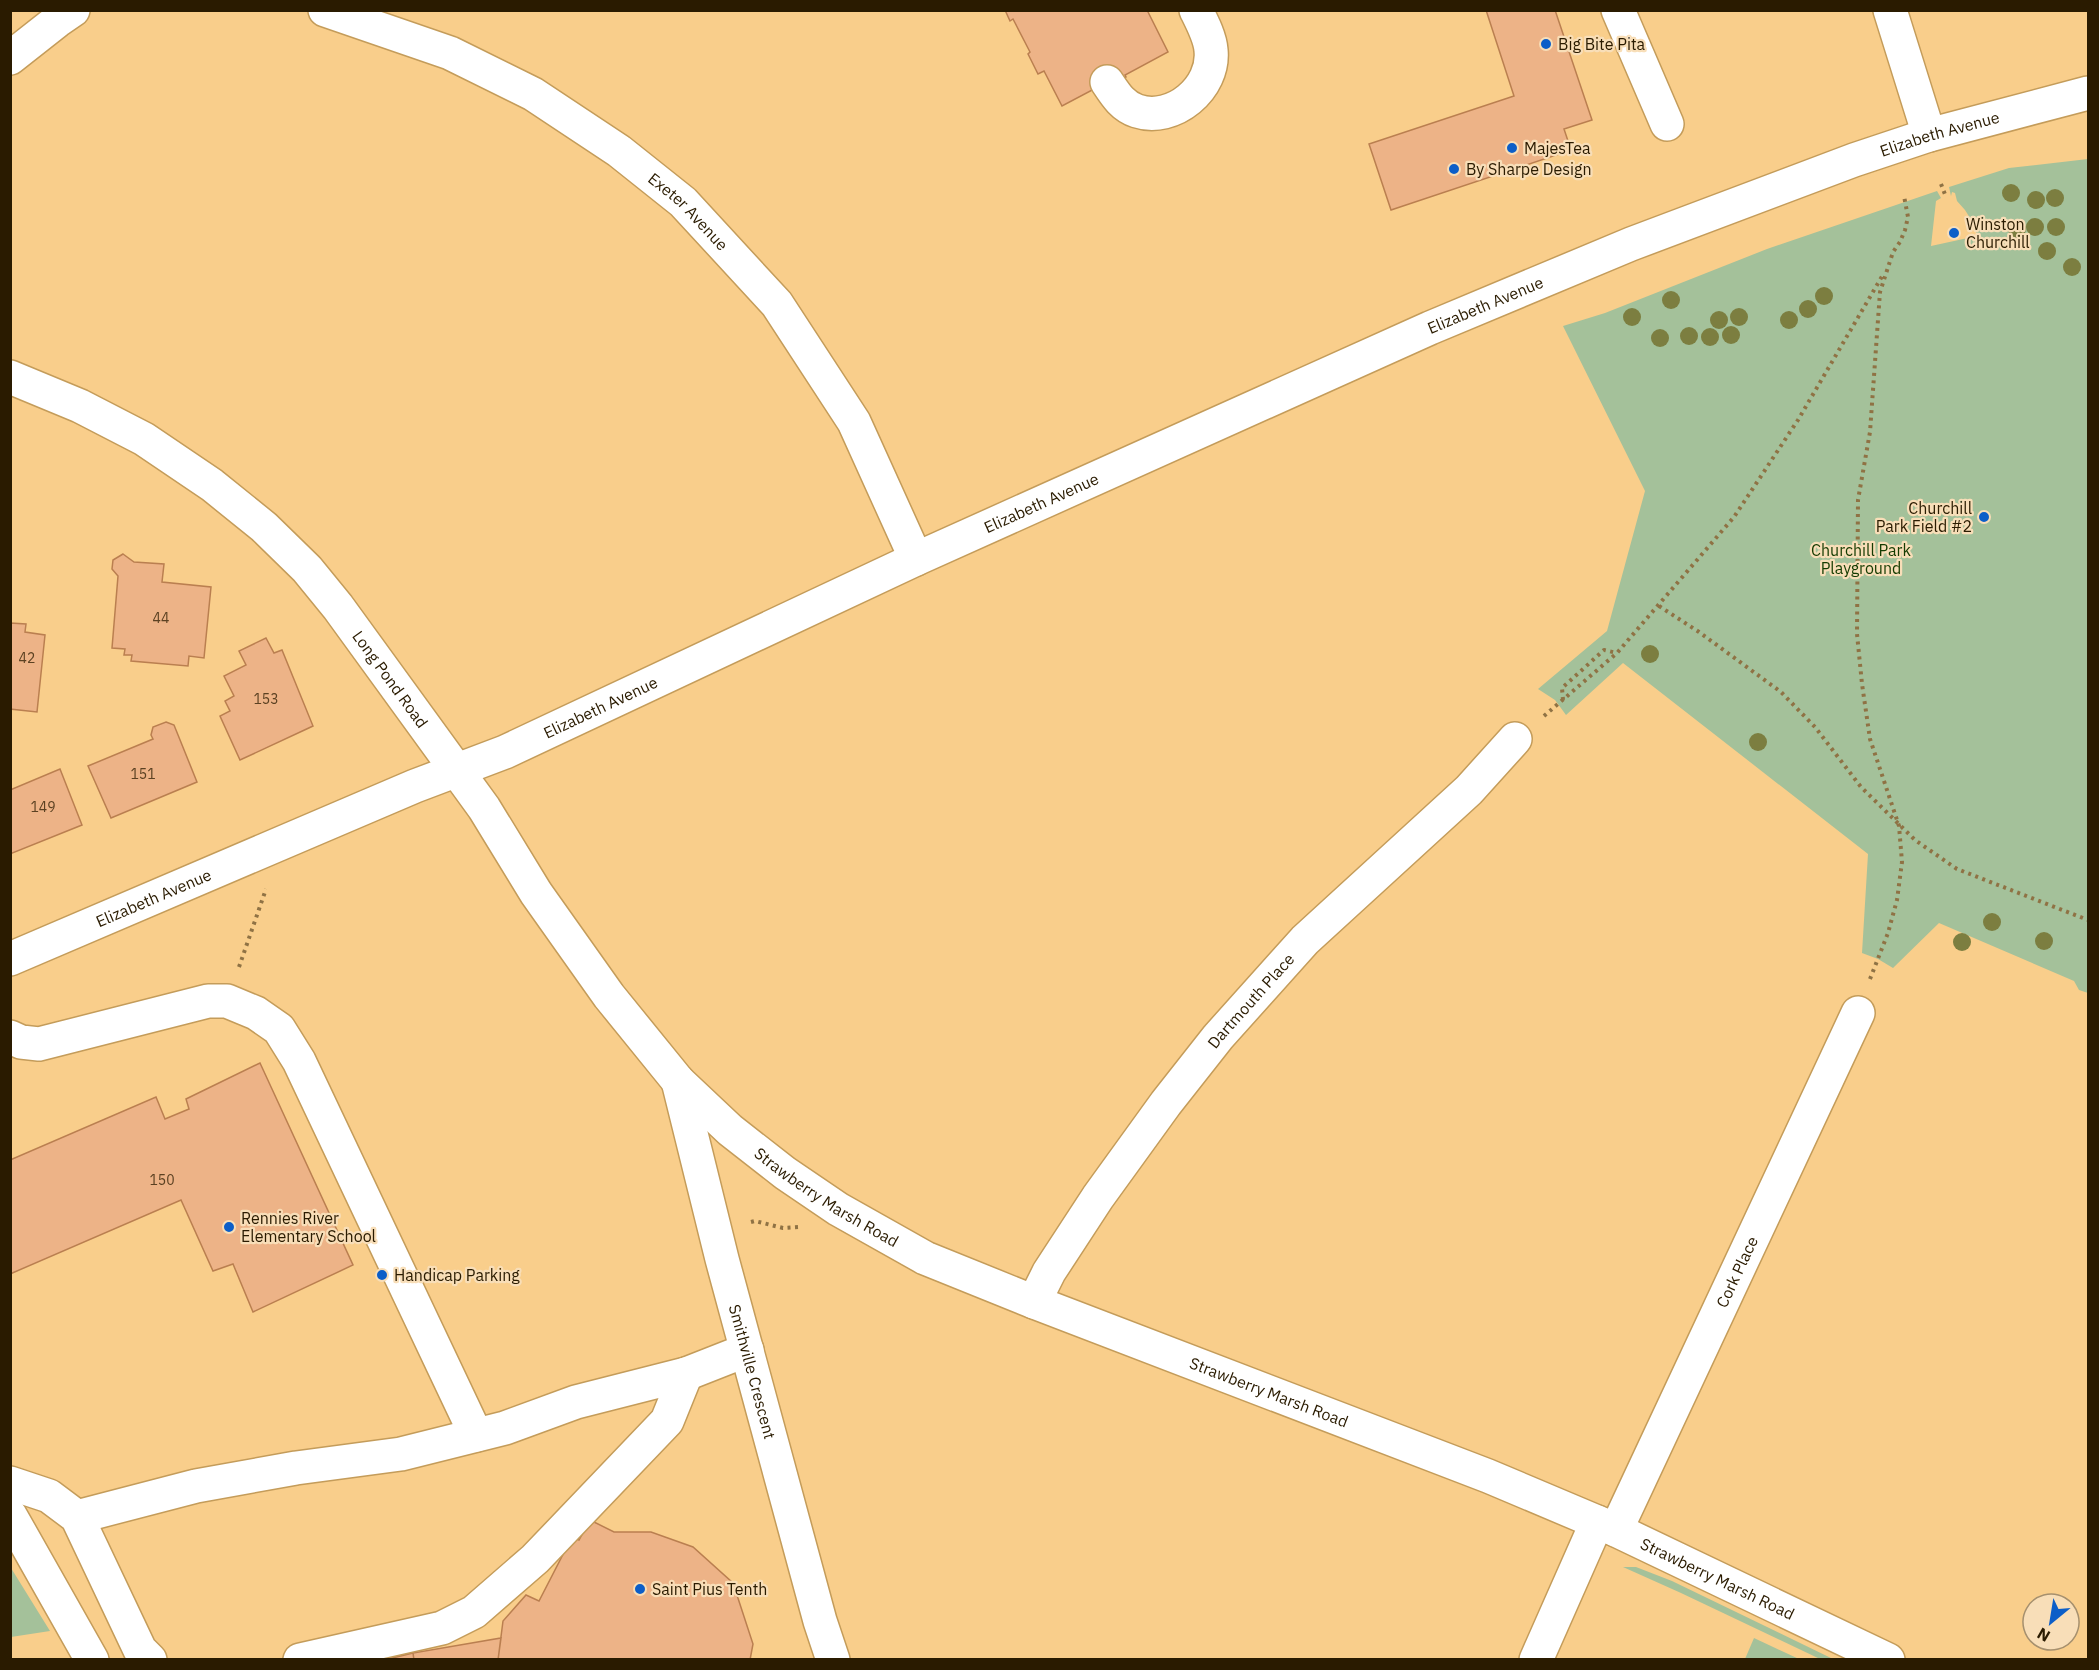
<svg xmlns="http://www.w3.org/2000/svg" width="2099" height="1670" viewBox="0 0 2099 1670" font-family="'IBM Plex Sans',sans-serif">
<style>
.green{fill:#a4c19a}
.building{fill:#edb387;stroke:#ba7f50;stroke-width:1.5}
.lines{fill:none;stroke-linecap:round;stroke-linejoin:round}
.minor-casing{stroke:#c49c5a;stroke-width:36}
.major-casing{stroke:#c49c5a;stroke-width:36}
.path{stroke:#8f7244;stroke-width:4;stroke-dasharray:3 4.5;stroke-linecap:butt}
.minor{stroke:#fff;stroke-width:33}
.major{stroke:#fff;stroke-width:33}
.tree{fill:#7c7e40}
.poi-dot{fill:#0c5ec8;stroke:#f8deb8;stroke-width:2}
.labels{text-anchor:middle;dominant-baseline:central;stroke-width:4.5;stroke-linejoin:round;paint-order:stroke}
.number-label{font-size:14px;fill:#5b4122}
.poi-label{font-size:16px;fill:#2a1b00;stroke:#f8deb8;text-anchor:start}
.street-label{font-size:16px;fill:#2a1b00;stroke:#f8deb8}
.park-label{font-size:16px;fill:#153c02;stroke:#f8deb8}
</style>
<rect width="100%" height="100%" fill="#f9ce8b"/>
<path class="green" d="M2088,159v834l-9,-3 -5,-9 -135,-58 -46,45 -15,-9 -16,-6 6,-99 -245,-191 -57,52 -11,-15 -17,-11 69,-58 38,-140 -82,-165 42,-13 162,-64 170,-58 4,7 -5,3 -5,45 46,-10 -2,-10 -10,-16 -8,-9 -2,-8 -3,-1 -1,4 -2,-9 60,-19z
M1623,1567h13l36,14 161,78h-13l-139,-66z
M10,1568h1l39,63 -39,6z
M1754,1638l45,21h-54z"/>
<path class="building" d="M1005,10h142l21,42 -43,23 1,2 -13,7 -2,-4 -49,26 -18,-35 -6,3 -10,-20 2,-2 -17,-33 -3,2z
M1486,10h69l37,110 -28,9 7,21 -180,60 -22,-66 145,-48z
M123,554l11,8 30,2 -2,18 49,5 -7,71 -15,-2 -1,10 -57,-5 1,-6h-8l1,-6 -13,-1 6,-72 -6,-7 1,-9z
M10,623l16,1 -1,8 20,3 -8,77 -27,-3z
M266,638l8,15 8,-3 31,76 -73,34 -20,-44 10,-5 -5,-10 9,-5 -10,-20 22,-11 -7,-14z
M166,722l8,3 23,57 -86,36 -23,-52 65,-27 -2,-4 2,-8z
M60,769l22,56 -72,29v-64z
M260,1063l93,202 -100,47 -20,-48 -20,7 -32,-71 -171,74v-114l146,-63 9,22 24,-10 -3,-10z
M590,1520l24,12h37l42,15 40,36 20,61 -3,16h-252l5,-39 23,-26 13,6 33,-64 7,3z
M501,1638l-3,22h-84l-1,-7z
M413,1653l1,7h-30z"/>
<g class="lines">
<g class="minor-casing">
<g id="minor">
<path id="s1" d="M325,10l125,43 83,41 86,57 64,51 94,102 77,118 62,137"/>
<path d="M1618,10l49,114"/>
<path d="M1890,10l39,125"/>
<path d="M10,58l47,-37 16,-11"/>
<path d="M1107,82c8,12 15,24 30,29 36,12 78,-23 74,-61 -1,-13 -9,-28 -15,-40"/>
<path id="s2" d="M10,377l70,29 64,33 68,46 52,42 43,42 31,38 146,201 52,85 73,103 69,85 52,49 55,43 53,36 87,49 109,44 454,174 128,54 272,130"/>
<path d="M10,1037l11,5 18,2 169,-43h19l29,12 23,16 20,32 177,374"/>
<path id="s3" d="M678,1081l44,178 98,362 13,39"/>
<path id="s4" d="M1034,1302l15,-30 49,-75 68,-94 52,-66 87,-97 164,-150 46,-51"/>
<path d="M10,1483l39,13 28,21 63,133 10,10"/>
<path d="M10,1515l82,145"/>
<path d="M77,1517l119,-31 100,-18 105,-14 104,-26 71,-26 110,-28 61,-24"/>
<path id="s5" d="M1616,1530l242,-517"/>
<path d="M300,1660l142,-32 32,-16 61,-53 132,-138 19,-47"/>
<path d="M1536,1660l61,-138"/>
</g>
</g>
<g class="major-casing">
<g id="major">
<path id="s6" d="M10,959l405,-173 90,-34 411,-193 514,-231 201,-84 223,-84 75,-25 159,-42"/>
</g>
</g>
<path class="path" d="M1941,184l5,13
M1659,606l40,26 82,60 34,35 46,60 54,53 42,29 131,51
M1563,700l-1,-12 42,-38 13,3
M1544,716l73,-63 117,-136 64,-97 86,-147
M239,967l27,-78
M1870,979l18,-46 9,-33 5,-38 -3,-36 -29,-87 -8,-55 -5,-50 1,-134 12,-68 10,-140 13,-40 7,-10 5,-12 3,-13 -4,-21
M751,1222l4,-1 28,7 16,-1"/>
<use href="#minor" class="minor"/>
<use href="#major" class="major"/>
</g>
<g class="tree">
<circle cx="2011" cy="193" r="9"/>
<circle cx="2055" cy="198" r="9"/>
<circle cx="2036" cy="200" r="9"/>
<circle cx="2035" cy="227" r="9"/>
<circle cx="2056" cy="227" r="9"/>
<circle cx="2017" cy="229" r="9"/>
<circle cx="2047" cy="251" r="9"/>
<circle cx="2072" cy="267" r="9"/>
<circle cx="1824" cy="296" r="9"/>
<circle cx="1671" cy="300" r="9"/>
<circle cx="1808" cy="309" r="9"/>
<circle cx="1632" cy="317" r="9"/>
<circle cx="1739" cy="317" r="9"/>
<circle cx="1719" cy="320" r="9"/>
<circle cx="1789" cy="320" r="9"/>
<circle cx="1731" cy="335" r="9"/>
<circle cx="1689" cy="336" r="9"/>
<circle cx="1710" cy="337" r="9"/>
<circle cx="1660" cy="338" r="9"/>
<circle cx="1650" cy="654" r="9"/>
<circle cx="1758" cy="742" r="9"/>
<circle cx="1992" cy="922" r="9"/>
<circle cx="2044" cy="941" r="9"/>
<circle cx="1962" cy="942" r="9"/>
</g>
<g class="poi-dot">
<circle cx="1546" cy="44" r="6"/>
<circle cx="1512" cy="148" r="6"/>
<circle cx="1454" cy="169" r="6"/>
<circle cx="1954" cy="233" r="6"/>
<circle cx="1984" cy="517" r="6"/>
<circle cx="229" cy="1227" r="6"/>
<circle cx="382" cy="1275" r="6"/>
<circle cx="640" cy="1589" r="6"/>
</g>
<g class="labels">
<g class="number-label">
<text x="161" y="618">44</text>
<text x="27" y="658">42</text>
<text x="266" y="699">153</text>
<text x="143" y="774">151</text>
<text x="43" y="807">149</text>
<text x="162" y="1180">150</text>
</g>
<g class="poi-label">
<text x="1558" y="44">Big Bite Pita</text>
<text x="1524" y="148">MajesTea</text>
<text x="1466" y="169">By Sharpe Design</text>
<text x="1966" y="224">Winston<tspan x="1966" dy="18">Churchill</tspan></text>
<text x="1972" y="508" text-anchor="end">Churchill<tspan x="1972" dy="18">Park Field #2</tspan></text>
<text x="241" y="1218">Rennies River<tspan x="241" dy="18">Elementary School</tspan></text>
<text x="394" y="1275">Handicap Parking</text>
<text x="652" y="1589">Saint Pius Tenth</text>
</g>
<g class="street-label">
<text stroke="none"><textPath href="#s6" startOffset="2100">Elizabeth Avenue</textPath></text>
<text stroke="none"><textPath href="#s1" startOffset="420">Exeter Avenue</textPath></text>
<text stroke="none"><textPath href="#s6" startOffset="1614">Elizabeth Avenue</textPath></text>
<text stroke="none"><textPath href="#s6" startOffset="1128">Elizabeth Avenue</textPath></text>
<text stroke="none"><textPath href="#s2" startOffset="495">Long Pond Road</textPath></text>
<text stroke="none"><textPath href="#s6" startOffset="642">Elizabeth Avenue</textPath></text>
<text stroke="none"><textPath href="#s6" startOffset="156">Elizabeth Avenue</textPath></text>
<text stroke="none"><textPath href="#s4" startOffset="372">Dartmouth Place</textPath></text>
<text stroke="none"><textPath href="#s2" startOffset="1179">Strawberry Marsh Road</textPath></text>
<text stroke="none"><textPath href="#s5" startOffset="285">Cork Place</textPath></text>
<text stroke="none"><textPath href="#s3" startOffset="300">Smithville Crescent</textPath></text>
<text stroke="none"><textPath href="#s2" startOffset="1664">Strawberry Marsh Road</textPath></text>
<text stroke="none"><textPath href="#s2" startOffset="2150">Strawberry Marsh Road</textPath></text>
</g>
<g class="park-label">
<text x="1861" y="550">Churchill Park<tspan x="1861" dy="18">Playground</tspan></text>
</g>
</g>
<rect width="2099" height="1670" fill="none" stroke="#2a1b00" stroke-width="24"/>
<g transform="translate(2051 1622) rotate(210)"><circle r="28" fill="#f8deb8" stroke="#a6906e" stroke-width="1.5"/>
<path d="M0-4.5L10 22L0 15L-10 22Z" fill="#0c5ec8"/>
<text y="-9" font-size="16" font-weight="bold" text-anchor="middle" fill="#2a1b00">N</text>
</g>
</svg>
